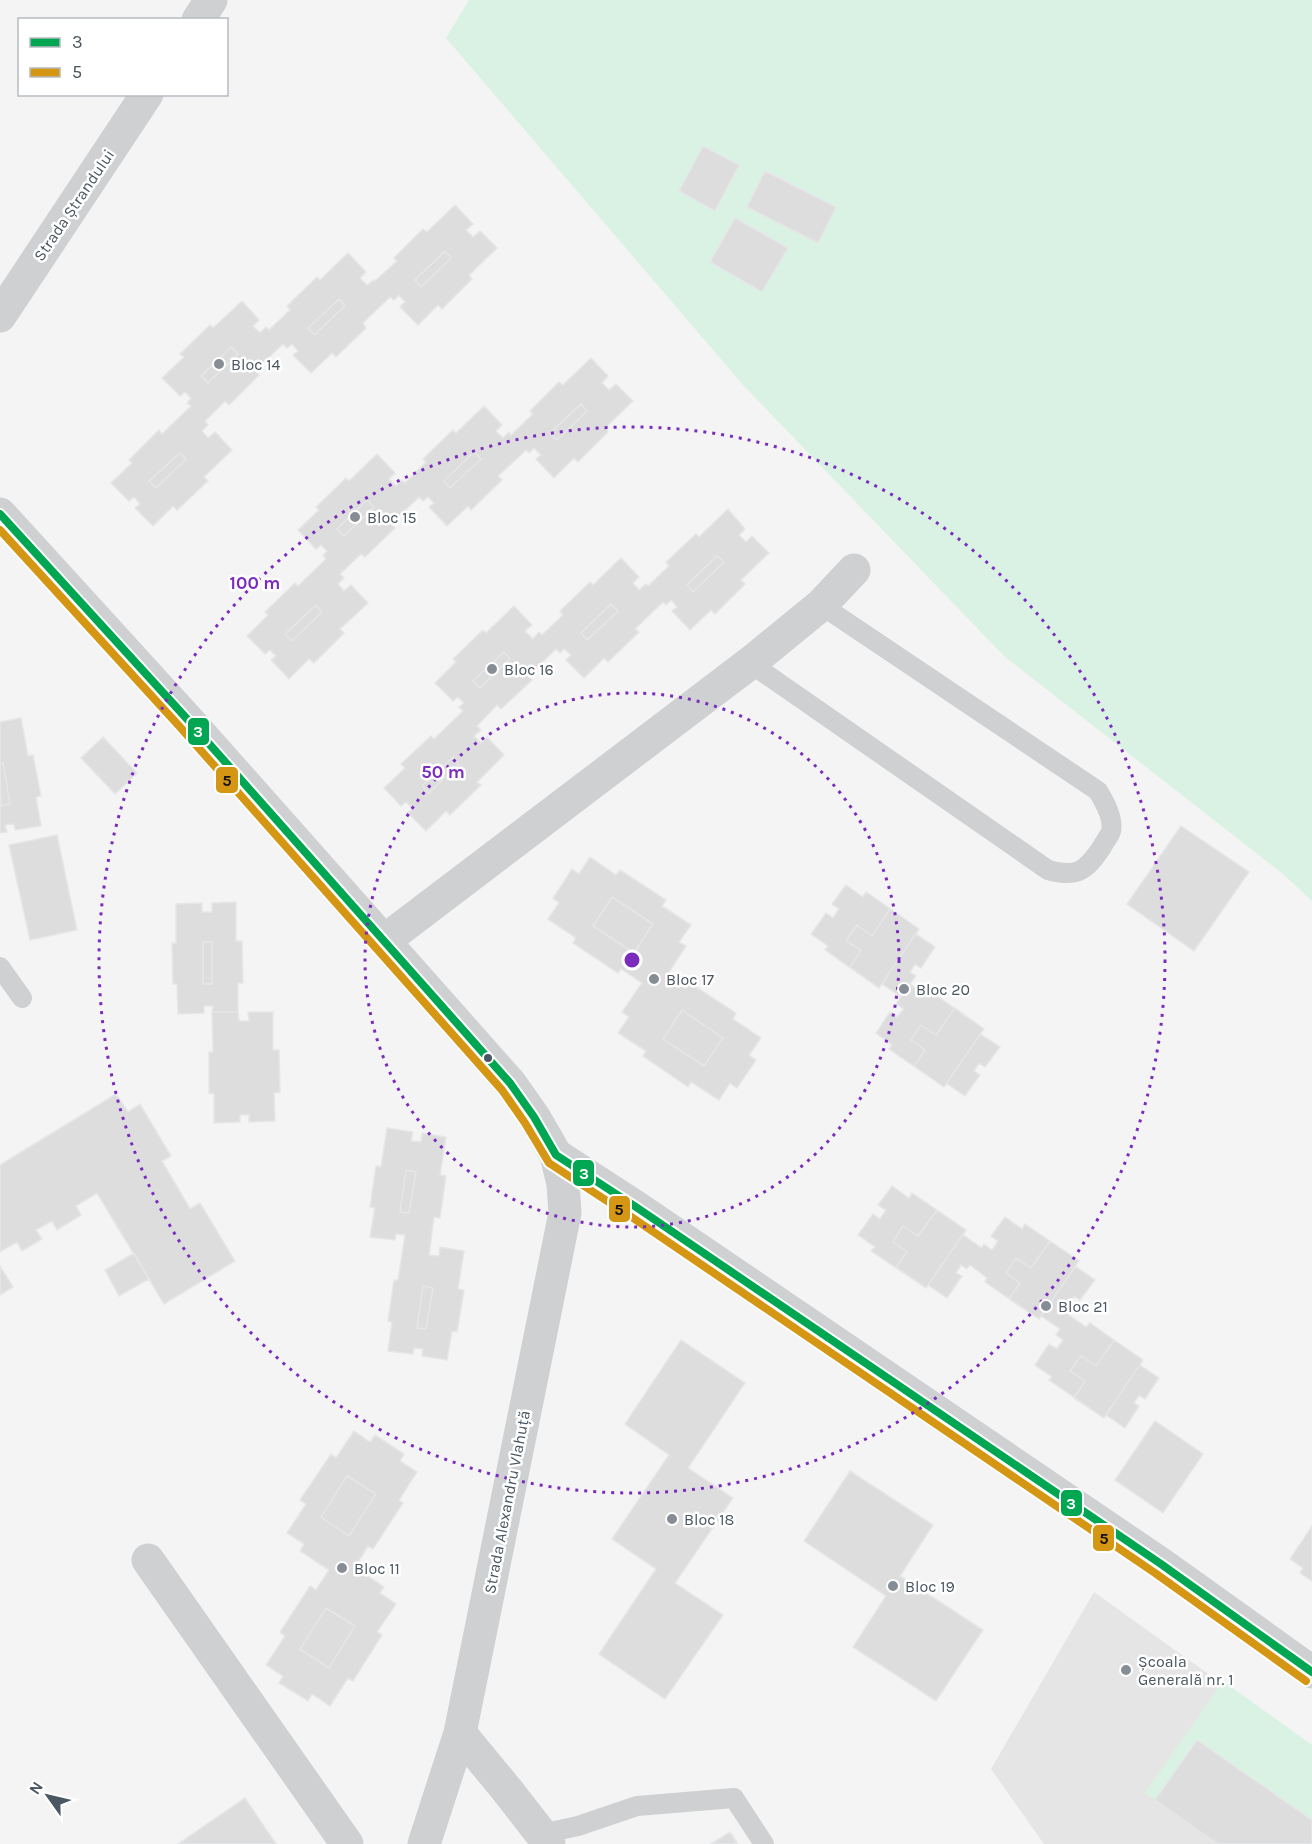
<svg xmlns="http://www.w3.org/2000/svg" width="1312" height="1844" viewBox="0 0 1312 1844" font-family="Karla,sans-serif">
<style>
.education{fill:#e6e5e6}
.green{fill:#d9f2e3}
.building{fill:#ddddde;stroke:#e5e6e7;stroke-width:1.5}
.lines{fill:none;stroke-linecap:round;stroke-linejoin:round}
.service{stroke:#ced0d2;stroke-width:20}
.minor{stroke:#ced0d2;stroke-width:33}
.bus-1-casing{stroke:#fff;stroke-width:12}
.bus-2-casing{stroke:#fff;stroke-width:12}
.bus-1{stroke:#00a651;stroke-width:8}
.bus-2{stroke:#d49613;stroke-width:8}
.ring{fill:none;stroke:#7b2cbf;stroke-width:3;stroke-dasharray:3 6}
.poi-dot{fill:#868d94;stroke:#fff;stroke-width:2}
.bus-dot{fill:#4a5661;stroke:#fff;stroke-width:2}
.labels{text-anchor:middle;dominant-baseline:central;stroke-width:5;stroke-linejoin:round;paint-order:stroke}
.street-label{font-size:16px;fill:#4a5661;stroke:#fff}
.poi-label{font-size:16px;fill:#4a5661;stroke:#fff;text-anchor:start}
.centre{fill:#7b2cbf;stroke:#fff;stroke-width:3}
.ring-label{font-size:18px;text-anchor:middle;font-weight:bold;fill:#7b2cbf;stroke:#fff;stroke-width:5;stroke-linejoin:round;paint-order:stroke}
.line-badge{stroke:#fff;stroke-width:2}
.badge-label{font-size:16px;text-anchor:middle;font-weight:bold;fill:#fff}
.pale-badge-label{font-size:16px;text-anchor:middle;font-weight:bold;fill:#111}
</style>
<rect width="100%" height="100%" fill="#f4f4f4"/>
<path class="education" d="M1094,1592l218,156v96h-268l-53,-75z"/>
<path class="green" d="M469,0h843v901l-29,-27 -279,-218 -261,-271 -297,-347z
M1223,1681l89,64v75l-115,-80 -42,60 -10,-7z"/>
<path class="building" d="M703,146l36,19 -24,46 -36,-20z
M765,171l71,36 -18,36 -71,-36z
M455,205l18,19 -7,6 7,7 7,-6 17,17 -28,27 3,4 -30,30 -4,-4 -20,20 -18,-18 5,-5 -6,-7 -5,5 -4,-3 -27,26 3,5 -30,29 -4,-4 -21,20 -18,-18 5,-4 -6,-7 -5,4 -4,-4 -28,27 4,4 -30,30 -4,-4 -20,20 3,4 -6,6 6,7 7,-6 17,18 -28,27 4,4 -31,29 -4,-4 -20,20 -18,-18 5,-4 -6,-7 -5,4 -18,-18 21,-20 -3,-3 30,-30 3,4 29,-28 -4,-3 4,-5 -6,-6 -5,4 -18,-18 22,-21 -4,-3 30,-29 3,3 29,-27 17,19 -6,6 7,7 6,-6 3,3 21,-20 -3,-4 30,-29 3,3 28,-27 18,19 -6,6 7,7 7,-5 1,1 22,-20 -3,-3 29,-29 4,3z
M735,218l53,30 -26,44 -52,-30z
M445,251l6,7 -30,29 -6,-7z
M339,299l6,7 -31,29 -6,-7z
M231,347l7,7 -30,29 -7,-7z
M591,358l17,18 -6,7 7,7 7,-6 17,17 -28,27 3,4 -30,30 -4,-4 -20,20 -18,-19 5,-4 -7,-7 -5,5 -3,-3 -28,26 4,4 -31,30 -3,-4 -21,20 -18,-19 5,-4 -6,-6 -5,4 -4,-4 -28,27 4,4 -30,29 -4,-3 -21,20 4,4 -6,6 6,7 7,-6 17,18 -28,26 4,4 -30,30 -5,-4 -20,20 -18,-19 5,-4 -6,-6 -5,4 -18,-18 21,-21 -3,-3 30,-29 3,3 28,-27 -3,-4 4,-4 -6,-6 -5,4 -18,-19 21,-20 -3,-3 30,-29 3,3 28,-27 18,19 -6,6 7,7 6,-6 3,3 21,-21 -3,-3 30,-29 3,3 28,-27 18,19 -6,6 7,7 6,-6 2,3 22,-21 -3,-3 29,-29 4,3z
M581,404l6,7 -30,29 -7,-7z
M474,452l7,7 -31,29 -6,-7z
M180,453l6,6 -30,29 -7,-7z
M367,500l7,7 -30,29 -7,-7z
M728,509l17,20 -6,6 7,7 6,-6 17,17 -28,27 4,4 -30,30 -4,-4 -21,20 -18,-19 5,-4 -6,-7 -5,5 -3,-3 -28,27 4,3 -31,30 -4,-4 -20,20 -18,-18 5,-5 -7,-6 -4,4 -4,-4 -28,27 4,4 -31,29 -4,-4 -20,21 4,4 -7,6 7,7 6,-6 17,18 -27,27 4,3 -31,30 -4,-4 -20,20 -18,-18 5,-5 -7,-6 -5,4 -17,-18 21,-20 -4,-4 30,-28 3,3 29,-28 -4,-4 5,-4 -6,-6 -5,4 -18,-18 21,-21 -3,-3 30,-29 3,3 28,-27 18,19 -7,6 8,8 6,-7 3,3 21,-20 -3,-4 30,-29 3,3 28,-27 18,19 -6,6 6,7 7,-6 2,2 21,-20 -3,-4 30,-28 3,3z
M717,556l7,6 -31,30 -6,-7z
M611,604l7,7 -31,29 -6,-7z
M316,605l6,7 -30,29 -7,-7z
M504,652l6,7 -30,29 -7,-7z
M21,718l7,38 5,-1 8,41 -5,1 5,29 -26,4 -1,-6 -9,1 2,7 -7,1v-111z
M103,737l34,36 -22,21 -34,-36z
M453,757l6,7 -30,29 -7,-7z
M0,763h3l7,41 -9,2z
M1181,826l68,46 -55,79 -67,-47z
M57,835l20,95 -47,10 -21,-95z
M590,857l26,18 4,-5 46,30 -4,6 29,19 -12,17 7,4 -19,29 19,13 4,-5 46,30 -3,6 28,19 -12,17 7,5 -19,28 -7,-5 -11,17 -28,-18 -3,5 -45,-31 3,-5 -28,-18 11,-16 -7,-5 20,-29 -21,-14 -3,4 -45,-30 3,-5 -28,-19 11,-16 -6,-5 19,-29 7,5z
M846,885l17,12 3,-5 53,37 -3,5 19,13 -14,21 -6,-4 -5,8 6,4 -6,8 17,12 3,-5 54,38 -4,5 20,13 -15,20 -6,-4 -5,8 6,4 -15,21 -19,-13 -2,4 -55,-38 3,-4 -16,-12 14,-21 7,5 7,-8 -8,-5 5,-7 -19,-13 -3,4 -54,-38 3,-4 -17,-12 15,-21 7,5 6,-9 -7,-5z
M612,897l41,27 -19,29 -41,-27z
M236,902v39h6l1,42h-5v29h-26l1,-6h-9v7l-26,1 -1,-30h-4l-1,-41h4v-39l26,-1v9h10v-9z
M890,909l29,20 -40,59 -29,-21 11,-17 -15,-9 11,-16 15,11z
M203,942h9v42h-9z
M955,1008l29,21 -40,58 -30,-21 11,-16 -14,-10 10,-15 15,10z
M682,1010l41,28 -19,28 -41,-27z
M212,1012h26l1,9h10l-1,-9h25v38h6l1,42 -6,1 1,28 -26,1v-7h-9v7l-26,1v-29l-5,-1v-41h4z
M116,1094l12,18 12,-8 31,52 -9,5 28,48 10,-6 35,58 -71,43 -67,-111 -21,13 5,9 -24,15 -5,-9 -16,9 6,9 -20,12 -5,-9 -17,10v-87z
M387,1128l26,4 -2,9 10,1 1,-9 24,4 -6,38 6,1 -6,42 -6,-1 -5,38 10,1 1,-9 24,4 -6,38 6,1 -7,42 -5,-1 -5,29 -25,-4 1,-7 -9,-1 -1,6 -25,-3 4,-29 -4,-1 6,-41h4l7,-45 -9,-1 -1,6 -25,-3 5,-29 -5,-1 6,-41 5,1z
M406,1170l10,2 -7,41 -9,-1z
M892,1186l17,12 3,-5 54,37 -3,5 19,13 2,-4 8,6 6,-9 -7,-5 14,-19 17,12 3,-5 54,37 -4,5 20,14 -15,20 -6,-4 -5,8 6,4 -6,7 17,12 4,-4 24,17 29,20 -3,5 19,13 -14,21 -6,-4 -5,8 5,3 -14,22 -19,-13 -2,3 -55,-38 3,-3 -17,-12 14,-21 8,5 6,-9 -7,-5 4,-6 -19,-13 -2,3 -54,-37 2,-4 -17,-13 -3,4 -6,-4 -5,8 6,3 -15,22 -19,-13 -2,3 -55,-37 4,-4 -17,-12 15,-21 7,5 6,-9 -8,-5z
M937,1210l29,20 -40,58 -30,-21 11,-15 -14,-10 10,-16 15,10z
M1050,1241l29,20 -40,58 -30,-20 11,-16 -14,-10 10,-15 15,10z
M134,1253l15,26 -30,17 -14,-26z
M0,1266l13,21 -13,8z
M423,1286l10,2 -7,41 -9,-1z
M681,1340l64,43 -57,85 45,30 -58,85 48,32 -58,84 -66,-45 57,-85 -44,-30 57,-84 -44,-31z
M1114,1340l29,20 -39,58 -30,-20 11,-17 -15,-10 11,-15 15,10z
M1155,1421l48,33 -40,59 -48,-33z
M354,1431l16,11 5,-7 29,19 -4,7 17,11 -18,28 4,3 -30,46 -5,-3 -13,21 29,20 -4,6 16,11 -19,28 5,3 -29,46 -5,-3 -18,28 -18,-12 -4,7 -29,-18 4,-7 -17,-11 19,-29 -5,-4 30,-46 6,4 13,-20 -29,-19 4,-7 -17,-11 19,-29 -6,-4 31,-46 5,4z
M850,1471l83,54 -33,51 83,54 -47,71 -83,-54 33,-51 -82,-55z
M347,1476l29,18 -27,42 -28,-19z
M1312,1526v55l-12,-8 3,-5 -13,-9z
M326,1608l29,18 -26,42 -29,-19z
M1197,1740l115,80v24h-94l-63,-44z
M245,1798l31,46h-98z
M730,1832l8,12h-27z"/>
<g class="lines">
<path class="service" d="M750,663l298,207c29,8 38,1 54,-23 2,-5 8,-11 9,-16 3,-13 -7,-30 -13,-40l-277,-186
M0,967l22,31
M541,1834l37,-8 59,-20 97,-8 30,46"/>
<path class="minor" d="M198,20l13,-20
M0,316l147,-222
M0,514l188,206 322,363 24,34 22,38 80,52 525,357 151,108
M384,941l366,-278 71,-58 33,-35
M148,1560l199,284
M460,1733l47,57 42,54
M424,1844l36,-111 105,-520 -2,-29 -7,-29"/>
<g class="bus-1-casing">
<path id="bus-1" d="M0,514l188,206 322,363 24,34 22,38 80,52 525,357 151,108"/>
</g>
<g class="bus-2-casing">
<path id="bus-2" d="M0,530l180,197 322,363 23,33 24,40 81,53 525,357 151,108"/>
</g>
<use href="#bus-1" class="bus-1"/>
<use href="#bus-2" class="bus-2"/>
</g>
<g class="ring">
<circle cx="632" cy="960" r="267"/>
<circle cx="632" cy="960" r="533"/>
</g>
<g class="poi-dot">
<circle cx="219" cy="364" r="6"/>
<circle cx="355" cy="517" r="6"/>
<circle cx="492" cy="669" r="6"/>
<circle cx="654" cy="979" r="6"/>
<circle cx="904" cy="989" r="6"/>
<circle cx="1046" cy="1306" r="6"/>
<circle cx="672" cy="1519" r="6"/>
<circle cx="342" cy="1568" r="6"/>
<circle cx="893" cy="1586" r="6"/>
<circle cx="1126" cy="1670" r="6"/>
</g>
<circle class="bus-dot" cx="488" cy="1058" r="5"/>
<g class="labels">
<g class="street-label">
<text transform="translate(74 205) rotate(-56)">Strada Ștrandului</text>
<text transform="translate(507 1502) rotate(-79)">Strada Alexandru Vlahuță</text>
</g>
<g class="poi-label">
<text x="231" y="364">Bloc 14</text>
<text x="367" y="517">Bloc 15</text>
<text x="504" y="669">Bloc 16</text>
<text x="666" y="979">Bloc 17</text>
<text x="916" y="989">Bloc 20</text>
<text x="1058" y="1306">Bloc 21</text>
<text x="684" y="1519">Bloc 18</text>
<text x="354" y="1568">Bloc 11</text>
<text x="905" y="1586">Bloc 19</text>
<text x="1138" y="1661">Școala<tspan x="1138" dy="18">Generală nr. 1</tspan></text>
</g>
</g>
<circle cx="632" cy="960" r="9" class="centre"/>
<g class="ring-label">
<text x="255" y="589">100 m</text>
<text x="443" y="778">50 m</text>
</g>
<g class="line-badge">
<rect x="187" y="717" width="23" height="29" rx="6" fill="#00a651"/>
<rect x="215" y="766" width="24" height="28" rx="6" fill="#d49613"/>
<rect x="572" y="1159" width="23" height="28" rx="6" fill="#00a651"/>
<rect x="608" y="1195" width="23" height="28" rx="6" fill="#d49613"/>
<rect x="1060" y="1489" width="23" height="28" rx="6" fill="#00a651"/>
<rect x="1092" y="1524" width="23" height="28" rx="6" fill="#d49613"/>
</g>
<g class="badge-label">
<text x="198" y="737">3</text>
<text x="584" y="1179">3</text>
<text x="1071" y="1509">3</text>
</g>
<g class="pale-badge-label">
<text x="227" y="786">5</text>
<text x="619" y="1215">5</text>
<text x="1104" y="1544">5</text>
</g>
<rect x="18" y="18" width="210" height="78" fill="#ffffff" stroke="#b7bbc0" stroke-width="1.5"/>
<rect x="30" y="38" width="30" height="9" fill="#00a651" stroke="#b7bbc0" stroke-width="1.5"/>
<text x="72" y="48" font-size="18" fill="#4a5661">3</text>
<rect x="30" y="68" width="30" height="9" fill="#d49613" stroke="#b7bbc0" stroke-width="1.5"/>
<text x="72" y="78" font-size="18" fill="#4a5661">5</text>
<g transform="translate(48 1796) rotate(304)" stroke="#ffffff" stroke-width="4.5" paint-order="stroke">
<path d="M0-4.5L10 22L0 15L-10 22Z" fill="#4a5661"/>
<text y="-9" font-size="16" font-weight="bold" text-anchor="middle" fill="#4a5661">N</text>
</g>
</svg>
